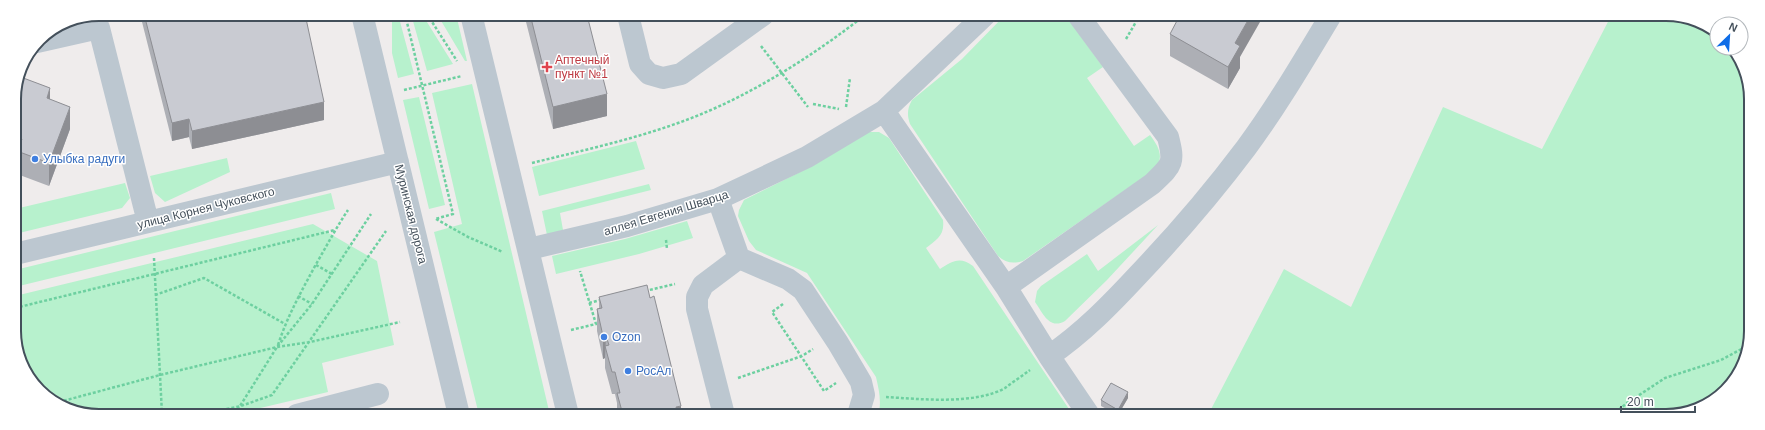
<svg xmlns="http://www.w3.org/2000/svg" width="1765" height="430" viewBox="0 0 1765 430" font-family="Arial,sans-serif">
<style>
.green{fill:#b7f1cd}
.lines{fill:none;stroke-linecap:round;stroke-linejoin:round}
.path{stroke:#6dd0a0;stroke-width:2.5;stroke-dasharray:3 2;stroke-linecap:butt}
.minor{stroke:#bcc7d0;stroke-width:22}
.wall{fill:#adafb5}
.shaded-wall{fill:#8d8e93}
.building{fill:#c9cbd2;stroke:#8d8e93}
.health-dot{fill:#e0444e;stroke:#fff;stroke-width:1.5}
.shop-dot{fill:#3f7fe0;stroke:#fff;stroke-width:1.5}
.labels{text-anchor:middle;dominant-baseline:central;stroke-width:3;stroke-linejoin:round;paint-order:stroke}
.health-label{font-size:12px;fill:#be3a42;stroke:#fff;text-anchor:start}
.shop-label{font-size:12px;fill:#366cbe;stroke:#fff;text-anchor:start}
.street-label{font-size:12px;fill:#44505b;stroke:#fff}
.rim{fill:none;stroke:#44505b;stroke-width:2}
</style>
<rect width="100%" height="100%" fill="#efecec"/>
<path class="green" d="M392,14h6l16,60 -16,4 -6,-25z
M411,14h11l31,50 -26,7z
M437,14h19l11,47h-2z
M1005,15l61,1 37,51 -16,11 47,68 16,-11c9,12 15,23 4,35l-131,91c-10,3 -17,2 -25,-5l-88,-132c-3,-9 -3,-15 2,-24l50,-41z
M1611,16h72l34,18v14h14l18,34v266l-27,47 -50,21 -464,-1 76,-146 67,38 92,-200 99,42z
M472,84l78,331h-71l-45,-183 28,-8 -30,-131z
M419,97l26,108 -16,4 -26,-109z
M868,132h11l10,6 54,82c2,16 -7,20 -17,28l14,21c12,-8 20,-13 33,-3l100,149h-195c4,-12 1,-25 -2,-38l-69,-104 -51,-23 -7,-9 -11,-25 1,-6 5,-10 70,-35z
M636,141l9,28 -106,27 -7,-29z
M227,158l3,14 -65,30 -10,-9 -5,-17z
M125,183l5,15 -8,10 -107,26v-25z
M649,184l2,6 -91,23 3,17 -16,5 -5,-24z
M331,193l4,16 -320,78v-17z
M687,221l6,17 -54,16 -83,20 -4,-18 73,-17z
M313,224l64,37 17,84 -72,18 6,29 -93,22h-153l-43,-23 -23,-43 -1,-52z
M1158,225l-51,55 -42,41c-16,9 -22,-8 -30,-19l2,-11 4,-5 46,-32 11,17z"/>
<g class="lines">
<path class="path" d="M405,14l48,200 -18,5
M427,14l30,47
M1671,16l23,5
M1126,39l14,-24
M761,46l47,61
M404,90l58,-14
M813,104l26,5
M846,107l4,-29
M532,163c56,-14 113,-26 167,-48 57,-23 118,-62 166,-100
M436,219l32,18 35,15
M666,240l1,9
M154,258l8,156
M316,265l16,9
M645,291l30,-7
M155,295l49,-17 81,46
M298,296l14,8
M589,303l12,-3
M783,304l-11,8 52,79 12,-8
M15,308l320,-78
M571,330l25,-6 -16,-53
M278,345c9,-28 23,-53 37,-79 11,-19 21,-38 33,-56
M738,378l64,-22 11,-7
M886,397c34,2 89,8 119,-9 8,-6 17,-12 25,-18
M59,402l101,-27 117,-28 33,-5 90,-20
M202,414l39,-8 31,-11 114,-164
M235,414l42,-67 35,-43 59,-90
M1611,416l16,-13 38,-25 56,-18 28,-15"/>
<path class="minor" d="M362,14l97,401
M471,14l97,401
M628,15l12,49 9,10 14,4 18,-4 82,-59
M37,42l62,-14 49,194
M884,111l122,176 43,69 40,59
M718,199l21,59 49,21 15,11 35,53 23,39 3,13 -6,20
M529,249l98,-23 91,-27 89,-42 77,-46 101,-96
M15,254l383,-92
M1006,287l146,-103c20,-19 23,-20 16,-47l-90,-122
M1049,356c34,-23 62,-52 89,-81 39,-41 75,-83 108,-127 31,-42 58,-88 85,-133
M297,415l81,-21
M724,415l-27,-106v-12l6,-12 36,-27"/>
</g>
<path class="wall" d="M140,14h165l19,106 -132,29 -3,-12 -17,4z
M524,14l63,1 20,101 -54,13z
M1170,34l70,23v11l-12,21 -58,-33z
M14,93l36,7 20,29 -21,57 -32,-12v-14l-2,-1z
M599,297l82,118h-64v-12l-2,-9h-3l-7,-26v-10l-2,1 -6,-28v-22l2,-1z
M1128,398l-10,17 -17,-9v-6z"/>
<path class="shaded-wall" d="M1251,15h13l-24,42v11l-12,21v-22l7,-24z
M50,88v22l-3,-12z
M607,94v22l-54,13v-22z
M324,102v18l-132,29v-18z
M70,107v22l-21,57v-23z
M189,119v18l-17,4v-18z
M603,336h3l-1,22 -2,1z
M1128,392v6l-10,17v-5z
M681,406v9h-5v-8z"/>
<path class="building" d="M144,14h161l19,88 -132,29 -3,-12 -17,4z
M530,14l57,1 20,79 -54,13z
M1180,15h71l-16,28 5,3 -12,21 -58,-33z
M18,76l32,12 -3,10 23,9 -21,56 -32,-12 5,-12 -8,-3v-43z
M647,285l3,13 4,-2 27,110 -5,1 2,8h-55l-6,-22h3l-5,-21h-3l-7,-26 4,-1 -3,-9h-3l-6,-27 5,-1 -3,-11z
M1111,383l17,9 -10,18 -17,-10z"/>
<path class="health-dot" d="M545 61h4v4h4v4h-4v4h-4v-4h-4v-4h4z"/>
<g class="shop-dot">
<circle cx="35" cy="159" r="4"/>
<circle cx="604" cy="337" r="4"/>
<circle cx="628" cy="371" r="4"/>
</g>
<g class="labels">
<g class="health-label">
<text x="555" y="60">Аптечный<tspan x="555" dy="14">пункт №1</tspan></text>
</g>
<g class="shop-label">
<text x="43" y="159">Улыбка радуги</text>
<text x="612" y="337">Ozon</text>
<text x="636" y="371">РосАл</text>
</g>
<g class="street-label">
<text transform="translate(206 208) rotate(-14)">улица Корнея Чуковского</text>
<text transform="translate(666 213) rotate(-17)">аллея Евгения Шварца</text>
<text transform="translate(411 214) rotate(76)">Муринская дорога</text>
</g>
</g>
<path d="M0 0H1765V430H0ZM99 21H1666A78 78 0 0 1 1744 99V331A78 78 0 0 1 1666 409H99A78 78 0 0 1 21 331V99A78 78 0 0 1 99 21Z" fill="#fff" fill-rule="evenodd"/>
<path class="rim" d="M99 21H1666A78 78 0 0 1 1744 99V331A78 78 0 0 1 1666 409H99A78 78 0 0 1 21 331V99A78 78 0 0 1 99 21Z"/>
<g transform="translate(1729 36) rotate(25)"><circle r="19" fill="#ffffff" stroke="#b4b9bd"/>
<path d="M0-3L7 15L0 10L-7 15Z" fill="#0f6de7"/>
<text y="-6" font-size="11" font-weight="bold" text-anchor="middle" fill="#44505b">N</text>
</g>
<path d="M1621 406v6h74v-6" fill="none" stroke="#44505b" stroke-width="2"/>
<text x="1627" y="406" font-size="12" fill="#44505b" stroke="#ffffff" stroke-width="3" paint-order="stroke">20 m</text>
</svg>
